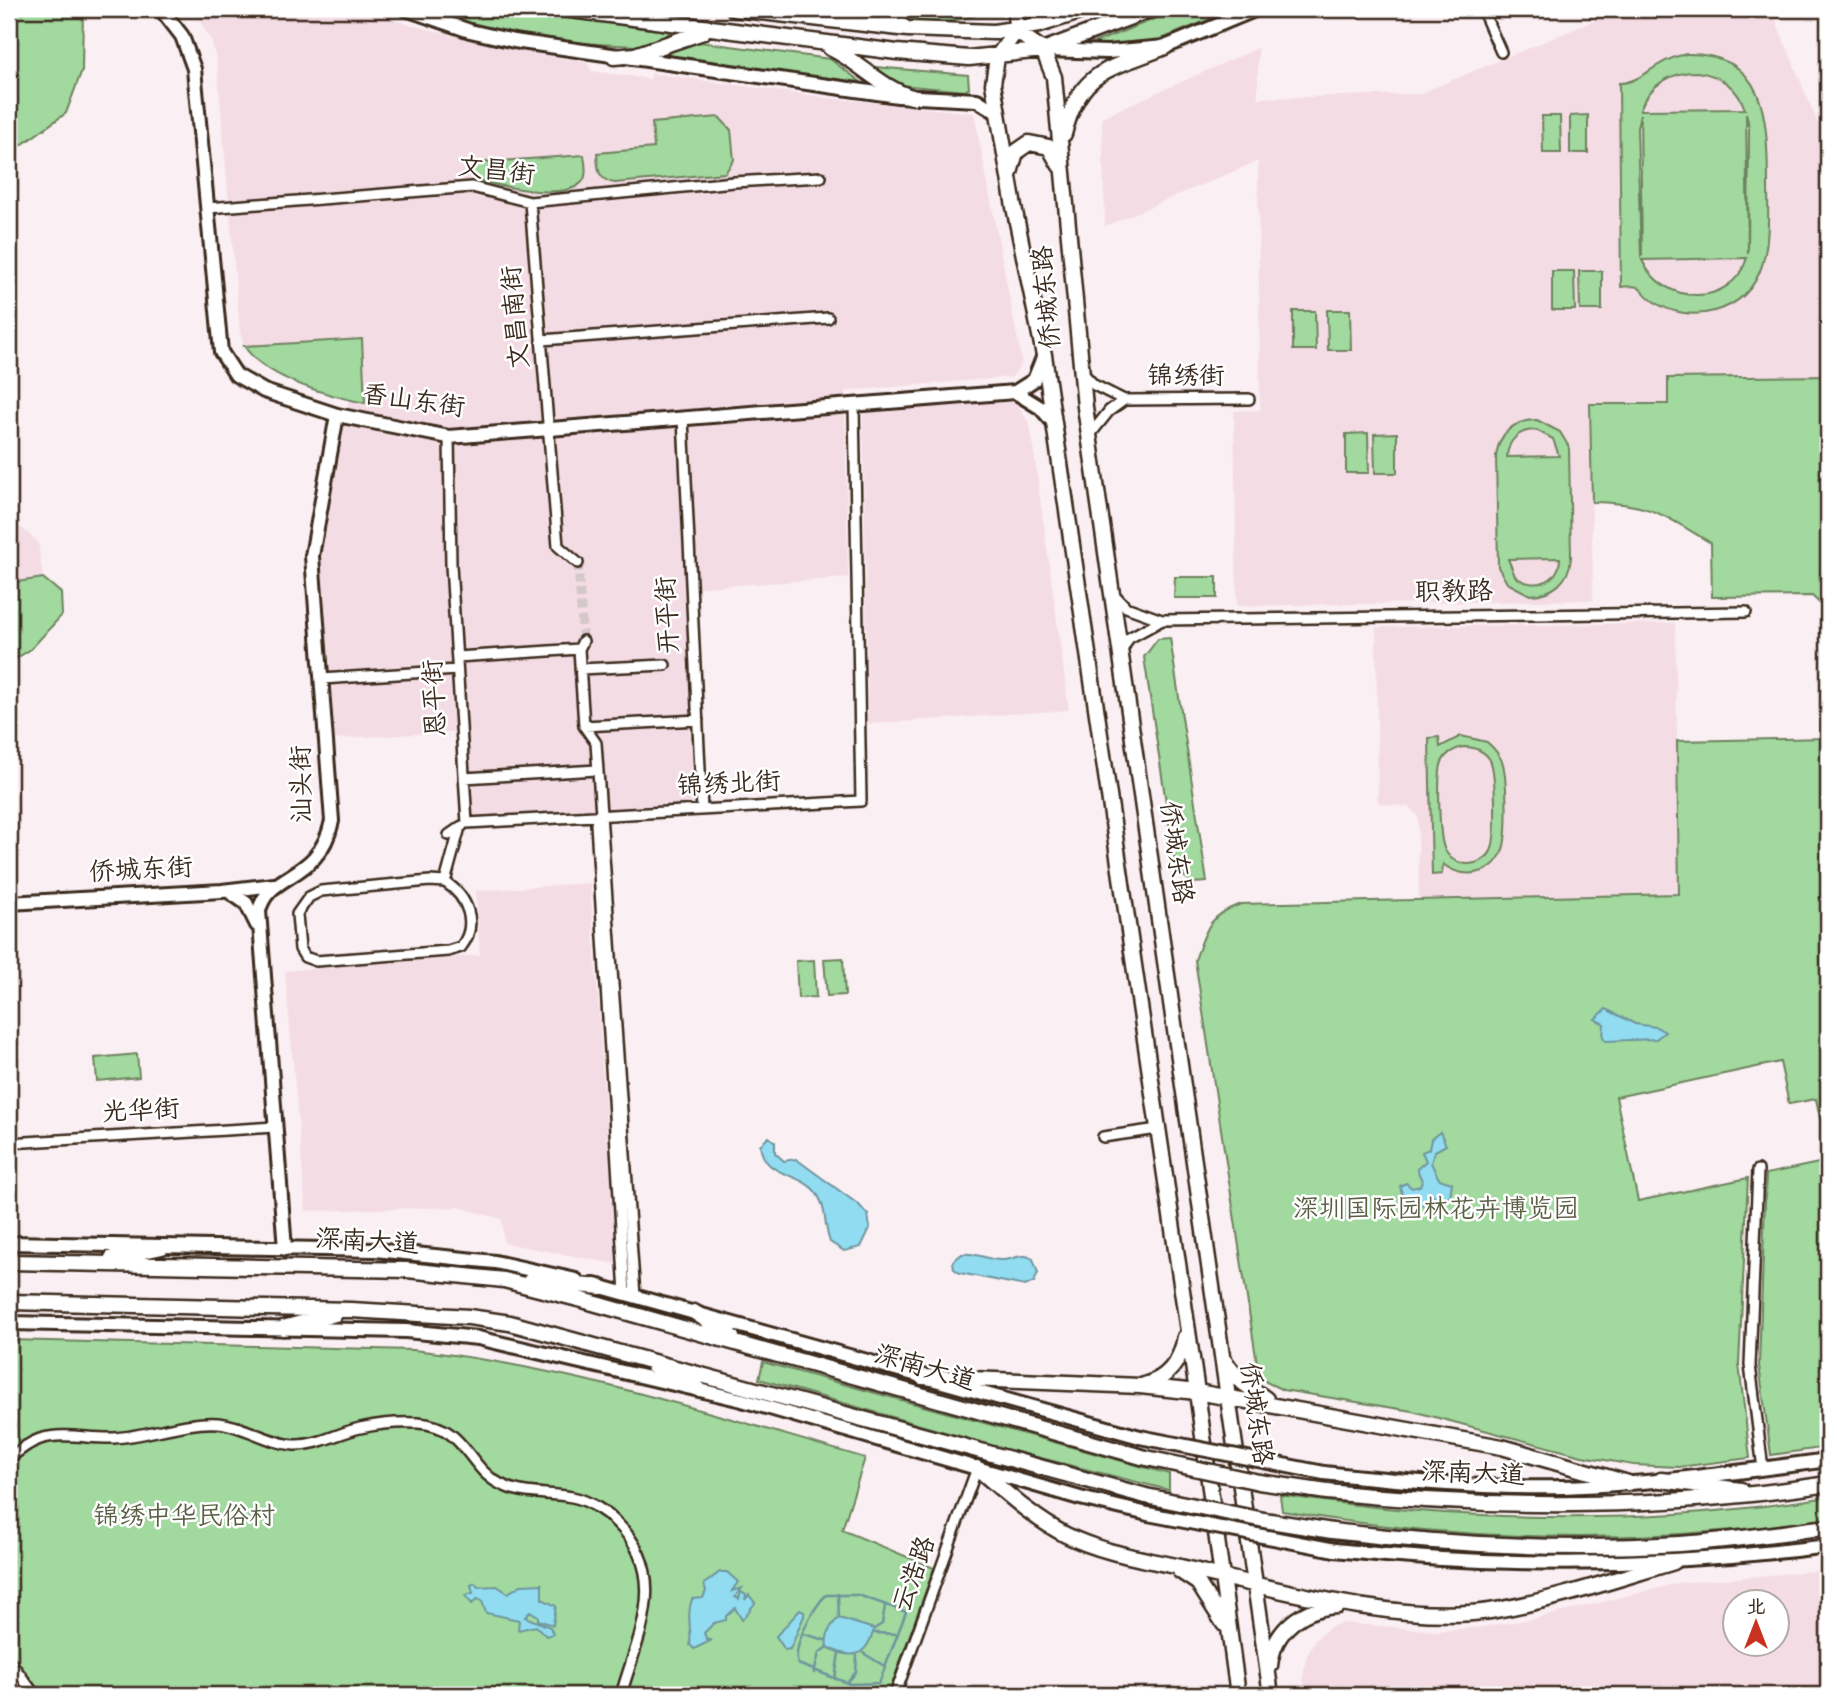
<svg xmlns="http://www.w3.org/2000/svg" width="1837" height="1704" viewBox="0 0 1837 1704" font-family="'Gochi Hand','LXGW WenKai TC',sans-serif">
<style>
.built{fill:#f4dce4;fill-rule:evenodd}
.green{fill:#a1d99e;stroke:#6e825e;stroke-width:2;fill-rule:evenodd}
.water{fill:#91dcf1;stroke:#6f959d;stroke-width:2}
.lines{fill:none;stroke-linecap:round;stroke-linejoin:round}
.stream{stroke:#6f959d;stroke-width:2.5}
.street-tunnel{stroke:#d4c8c8;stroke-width:9;stroke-dasharray:9 4.5;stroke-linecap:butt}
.street-casing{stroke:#3b2a1e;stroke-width:14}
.secondary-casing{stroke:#3b2a1e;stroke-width:18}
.primary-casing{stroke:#3b2a1e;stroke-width:19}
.street{stroke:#fff;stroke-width:9}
.secondary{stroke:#fff;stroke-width:12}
.primary{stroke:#fff;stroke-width:14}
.secondary-bridge-casing{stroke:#3b2a1e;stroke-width:18;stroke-linecap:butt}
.primary-bridge-casing{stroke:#3b2a1e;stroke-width:19;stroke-linecap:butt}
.secondary-bridge{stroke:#fff;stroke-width:12}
.primary-bridge{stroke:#fff;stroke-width:14}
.labels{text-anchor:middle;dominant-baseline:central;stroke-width:5;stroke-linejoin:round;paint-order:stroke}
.street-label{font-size:26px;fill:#3b2a1e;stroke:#fff}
.park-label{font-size:26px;fill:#5a5f44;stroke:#fff}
</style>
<rect width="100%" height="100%" fill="#faeff3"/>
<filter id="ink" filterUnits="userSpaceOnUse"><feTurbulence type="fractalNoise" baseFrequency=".0143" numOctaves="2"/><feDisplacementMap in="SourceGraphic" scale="14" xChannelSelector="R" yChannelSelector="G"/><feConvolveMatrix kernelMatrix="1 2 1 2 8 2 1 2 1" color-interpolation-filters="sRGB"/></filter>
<g filter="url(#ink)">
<path class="built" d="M194,9h181l21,12 86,22 106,20 3,8 59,8 1,-6 178,25 145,15 48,250 -10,14 -167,14 3,187 -163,10 12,215 -225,17 -6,-89 -131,8 -14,-183 28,-156 -71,-25 -23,-13 -11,-16 -4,-14 -23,-268 -5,-21z
M1622,9h149l57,139v228l-160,2v26h-78l3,196 -356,6 -3,-195 26,-1 -2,-249 -153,65 -3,-109 156,-69v50l161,-4z
M1015,401l15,23 39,286 -201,14 -5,-311z
M9,517l29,25 5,36 -34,5z
M1675,623l5,271 -261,5 -1,-83 -9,-9 -31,-4 -2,-176z
M590,883l26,381 -112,-21 -2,-24 -44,-12 -152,4 -21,-240 195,-16 -4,-64z
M1828,1570v125h-521l-4,-17 3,-20 9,-18 15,-13 13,-4 94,8 46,-4 55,-9 141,-35zM1736,1602h42v42h-42z"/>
<path class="green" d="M9,9h74l-1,61 -16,43 -57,41z
M425,9h83l164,23 -20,11 -16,3c-71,-3 -145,-9 -211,-37z
M889,9h95v3c-28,12 -69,15 -95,-3z
M1180,9h55l-86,35 -61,1z
M700,42l130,17 31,23 -202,-26z
M1686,54c82,-1 81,66 82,127 0,50 7,114 -54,130 -20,6 -44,2 -61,-10 -5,-3 -11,-12 -16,-14 -3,-2 -12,0 -16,0l-2,-204c23,0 36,-23 67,-29zM1697,72c23,3 40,15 48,37l-105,1c9,-25 31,-38 57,-38zM1746,113l3,14 -1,127zM1640,114l2,141 -1,1 -4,-128zM1747,258c-16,51 -85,47 -105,2z
M875,67l93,8 1,13 -4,3 -65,-6z
M1588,115v38h-18v-37z
M1542,116h18l1,37h-18z
M719,117l12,13 3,30 -9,13 -110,10c-18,-3 -17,-14 -18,-30l57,-5 -2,-25z
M584,155c1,8 4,21 -2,27 -17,20 -87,3 -109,-3l-1,-16z
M9,244l9,74 -9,1z
M1552,271h22l1,39h-23z
M1579,271h23v39h-22z
M1327,310h23l1,40h-23z
M1293,311h22l1,39h-23z
M362,339l3,64c-38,-8 -99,-24 -121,-57z
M1828,376v235l-16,-15 -100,1 -1,-54c-49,-29 -61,-40 -119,-41l-2,-98h78v-26z
M1537,420l23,12 9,15 2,111c-2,24 -18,36 -41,37l-23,-12 -9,-16 -2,-111c3,-23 18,-36 41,-36zM1536,430l17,9 6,17 -52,1c1,-17 12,-27 29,-27zM1560,558c0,25 -28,33 -45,18l-7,-17z
M1368,433l1,40h-23v-39z
M1397,433v40h-22l-1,-39z
M1175,577h42v21h-43z
M43,578l18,15 1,22 -31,34 -22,14v-80z
M1170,638l37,244 -15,1 -16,-14 -32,-212 14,-18z
M1461,736l26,6c7,6 13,13 16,22 4,17 5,65 1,82 -7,29 -40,35 -61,18l-1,10 -10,1 -3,-137 10,-1 1,10zM1463,747c11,0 21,3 27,13 6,12 7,79 1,91 -4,8 -13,12 -22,13 -11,0 -21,-6 -25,-16 -5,-13 -7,-74 -2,-86 4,-9 12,-13 21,-15z
M1828,738v418l-12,-57 -27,5 -9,-42 -164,35 22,104 110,-23 -9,186 11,94 -71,9 -46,-2 -51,-9 -170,-45 -129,-21 -17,-8 -8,-12 -63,-410c11,-30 13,-45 46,-56l438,-10 -2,-153z
M843,958l2,37 -18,1 -3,-37z
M814,960l2,37 -18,1 -2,-37z
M137,1054l2,23 -42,4 -2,-23z
M1828,1161v286l-57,8 -12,-90 7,-191z
M9,1340l404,10c154,16 304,65 452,108l-23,72 92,38 -46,127h-879z
M763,1362l406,112v16l-168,-42 -242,-69z
M1280,1495c181,27 368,31 548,2v22c-182,26 -365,24 -546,-8z"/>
<path class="water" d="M1606,1009l29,15 21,3 9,5 -9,7 -50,2 -3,-4 1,-13 -9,-5z
M1440,1132l6,13 -11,6 -4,12 8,16 13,4 -2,13 -8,3 -10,-3c-10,10 -12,11 -27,12l-5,-22 6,-3 6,5 8,-2 2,-5 -5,-12 9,-8 -4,-9 7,-3 2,-10z
M769,1137l6,5v11l9,8 12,-2 63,46 9,10 2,13 -9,19 -17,4 -14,-9c-7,-18 -2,-37 -17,-53 -18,-18 -49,-12 -53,-44z
M962,1254c14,-2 25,6 39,6 13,1 19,-9 32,-1l5,14 -4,9 -9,4 -65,-13 -6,-4 -1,-8z
M720,1572h7l11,10 -6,9 10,-3 -7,9 4,2 2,-7 5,3 -1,5 4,-5 6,8 -13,17 -7,-12 -9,8v4l-12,3 -10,10 3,7h5l-18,9 -4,-4c2,-15 -4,-29 2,-46l11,-1 3,-7 -2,-7z
M475,1583l3,4 19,-1 11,7 13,-8 21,-1v15l14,7 -3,19 -15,-5v-4l-8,-5 -5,6 25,10 3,7 -7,2 -10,-10 -18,4 1,-10 -33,-7 -4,-12 -5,-2 -5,5 -7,-9 8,-2 -2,-8z
M800,1610l4,2v4l-14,33 -5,1 -9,-14z
M839,1618l35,11c-8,29 -22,31 -47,18 -2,-11 3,-22 12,-29z"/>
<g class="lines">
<path class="stream" d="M838,1594l1,24
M826,1595h32l48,17 -27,71 -29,1 -52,-20c-6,-18 15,-56 28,-69z
M874,1629l8,-5 3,-18
M874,1633l24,1
M804,1634l21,6
M863,1653l23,14
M814,1673l5,-20 8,-6
M835,1679l4,-26
M847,1683l9,-11 1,-16"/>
<path class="street-tunnel" d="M578,563l5,78"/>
<g class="street-casing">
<path id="street" d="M1482,9l19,43
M530,202l28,344 20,17
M208,208l264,-21 58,15 204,-20 87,-5
M542,340l286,-22
M1082,372l12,13 30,15 125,-1
M683,418l19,392
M1089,436l20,-25 15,-11
M449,437l2,128 16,258 394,-22 -7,-396
M1113,593l13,14 36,13 584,-8
M583,641l-4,8 5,77 12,17 39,553
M1121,652l8,-14 33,-18
M457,657l122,-8
M580,669l85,-4
M322,679l135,-9
M584,726l114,-6
M464,778l133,-8
M599,816l-3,8 29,469
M449,835l13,-9
M445,882c22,14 34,42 16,65l-13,4 -132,10 -11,-4 -5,-8 -3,-35 12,-17 12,-6 109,-10 15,1 15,-55
M1103,1137l55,-8
M9,1143l266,-16
M1758,1170l-8,195 13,104
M9,1459c9,-8 19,-16 31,-20 24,-7 49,0 74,-1 35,-2 69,-17 104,-15 26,2 49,20 76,22 23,1 44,-12 66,-17 18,-4 39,-6 58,-5 48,3 48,43 82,61 23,12 47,8 72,13 16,3 33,14 45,26 54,52 21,112 4,172
M9,1660l26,35
M895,1695l82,-227"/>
</g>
<g class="secondary-casing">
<path id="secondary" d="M161,9l21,27 12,33 27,283 15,23 28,16 73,24 112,22 566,-45 19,-12 10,-25
M406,9l64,22 44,10 384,55 79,4 21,13
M1045,50l63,2 57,-5 92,-38
M1015,392l26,16 13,15
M230,892l16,11 11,22
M9,903l213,-12 52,-6
M9,1243l366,7 120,12 81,18
M285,1249l-26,-338c9,-40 60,-29 73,-90l-20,-265 25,-141
M594,1285l546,152
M9,1323l397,8 72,7 264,62 338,98 68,16
M1324,1473c79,8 160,16 239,14 89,-3 177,-15 265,-27
M1335,1550c165,18 329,17 493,-4"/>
</g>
<g class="primary-casing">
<path id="primary" d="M563,9l334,43 72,6 74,-8 109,-41
M734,9l174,20 86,3 45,-7 50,-16
M880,9l12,12 12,6
M1015,9l1,22 -19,26 -4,27 21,123 30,148 153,1037 41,303
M1016,31l27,19 11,27 31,330 186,1288
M830,48c30,14 51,40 82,49
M614,57l21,-2 68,-23
M1064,134c16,-65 45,-64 101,-87
M1010,173l6,-21 13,-9 20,4 11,19
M112,1258l50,-11
M9,1262l398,8 97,10 82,21 556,156
M530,1281l71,6
M9,1302l342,8 118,7 41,6 636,173
M694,1312l38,25
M283,1328l52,-14
M1223,1359l16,21 27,19
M653,1366l46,23
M922,1377l218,9 57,6 305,55 126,36
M1144,1385c24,-6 37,-25 41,-48
M977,1468c28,24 56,50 89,67 38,19 85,25 127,35 87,20 208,54 297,41 63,-10 124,-31 184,-49
M1661,1480l80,10
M1327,1492c167,17 335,18 501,-8
M1332,1531c116,14 232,20 347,13 50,-3 100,-11 149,-17
M1180,1571l18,12 26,41
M1270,1666c3,-36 32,-58 67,-60"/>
</g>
<use href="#street" class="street"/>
<use href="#secondary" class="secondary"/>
<use href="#primary" class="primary"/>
<g class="secondary-bridge-casing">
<path id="secondary-bridge" d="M1140,1437l184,36
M1148,1514l187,36"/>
</g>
<g class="primary-bridge-casing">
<path id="primary-bridge" d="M1142,1457l117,25 68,10
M1146,1496l118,24 68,11"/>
</g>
<use href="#secondary-bridge" class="secondary-bridge"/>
<use href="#primary-bridge" class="primary-bridge"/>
</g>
</g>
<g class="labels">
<g class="street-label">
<text transform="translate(496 174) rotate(7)">文昌街</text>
<text transform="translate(1050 297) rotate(-95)">侨城东路</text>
<text transform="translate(519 317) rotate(-95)">文昌南街</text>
<text x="1186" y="379">锦绣街</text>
<text transform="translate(413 404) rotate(8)">香山东街</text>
<text transform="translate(1454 595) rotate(-1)">职教路</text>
<text transform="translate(671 615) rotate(-93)">开平街</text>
<text transform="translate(438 698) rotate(-93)">恩平街</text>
<text transform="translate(305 784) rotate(-91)">汕头街</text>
<text transform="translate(729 787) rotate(-3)">锦绣北街</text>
<text transform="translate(1173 853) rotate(82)">侨城东路</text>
<text transform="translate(141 873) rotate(-3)">侨城东街</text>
<text transform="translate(141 1114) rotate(-3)">光华街</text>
<text transform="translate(367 1245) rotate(3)">深南大道</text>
<text transform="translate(924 1371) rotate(16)">深南大道</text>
<text transform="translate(1253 1414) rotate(82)">侨城东路</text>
<text transform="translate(1473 1477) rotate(2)">深南大道</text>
<text transform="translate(917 1575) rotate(-70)">云浩路</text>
</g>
<g class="park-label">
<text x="1436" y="1212">深圳国际园林花卉博览园</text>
<text x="184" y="1519">锦绣中华民俗村</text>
</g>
</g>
<rect width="1837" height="1704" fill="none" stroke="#fff" stroke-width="35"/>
<rect x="18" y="18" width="1802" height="1669" fill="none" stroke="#3b2a1e" stroke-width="2.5" filter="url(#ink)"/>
<g transform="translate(1756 1623)"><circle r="33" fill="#ffffff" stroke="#b1aaa5" stroke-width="2"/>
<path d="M0-5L12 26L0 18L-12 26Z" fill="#c8321e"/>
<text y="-10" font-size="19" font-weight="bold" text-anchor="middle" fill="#3b2a1e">北</text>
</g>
</svg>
